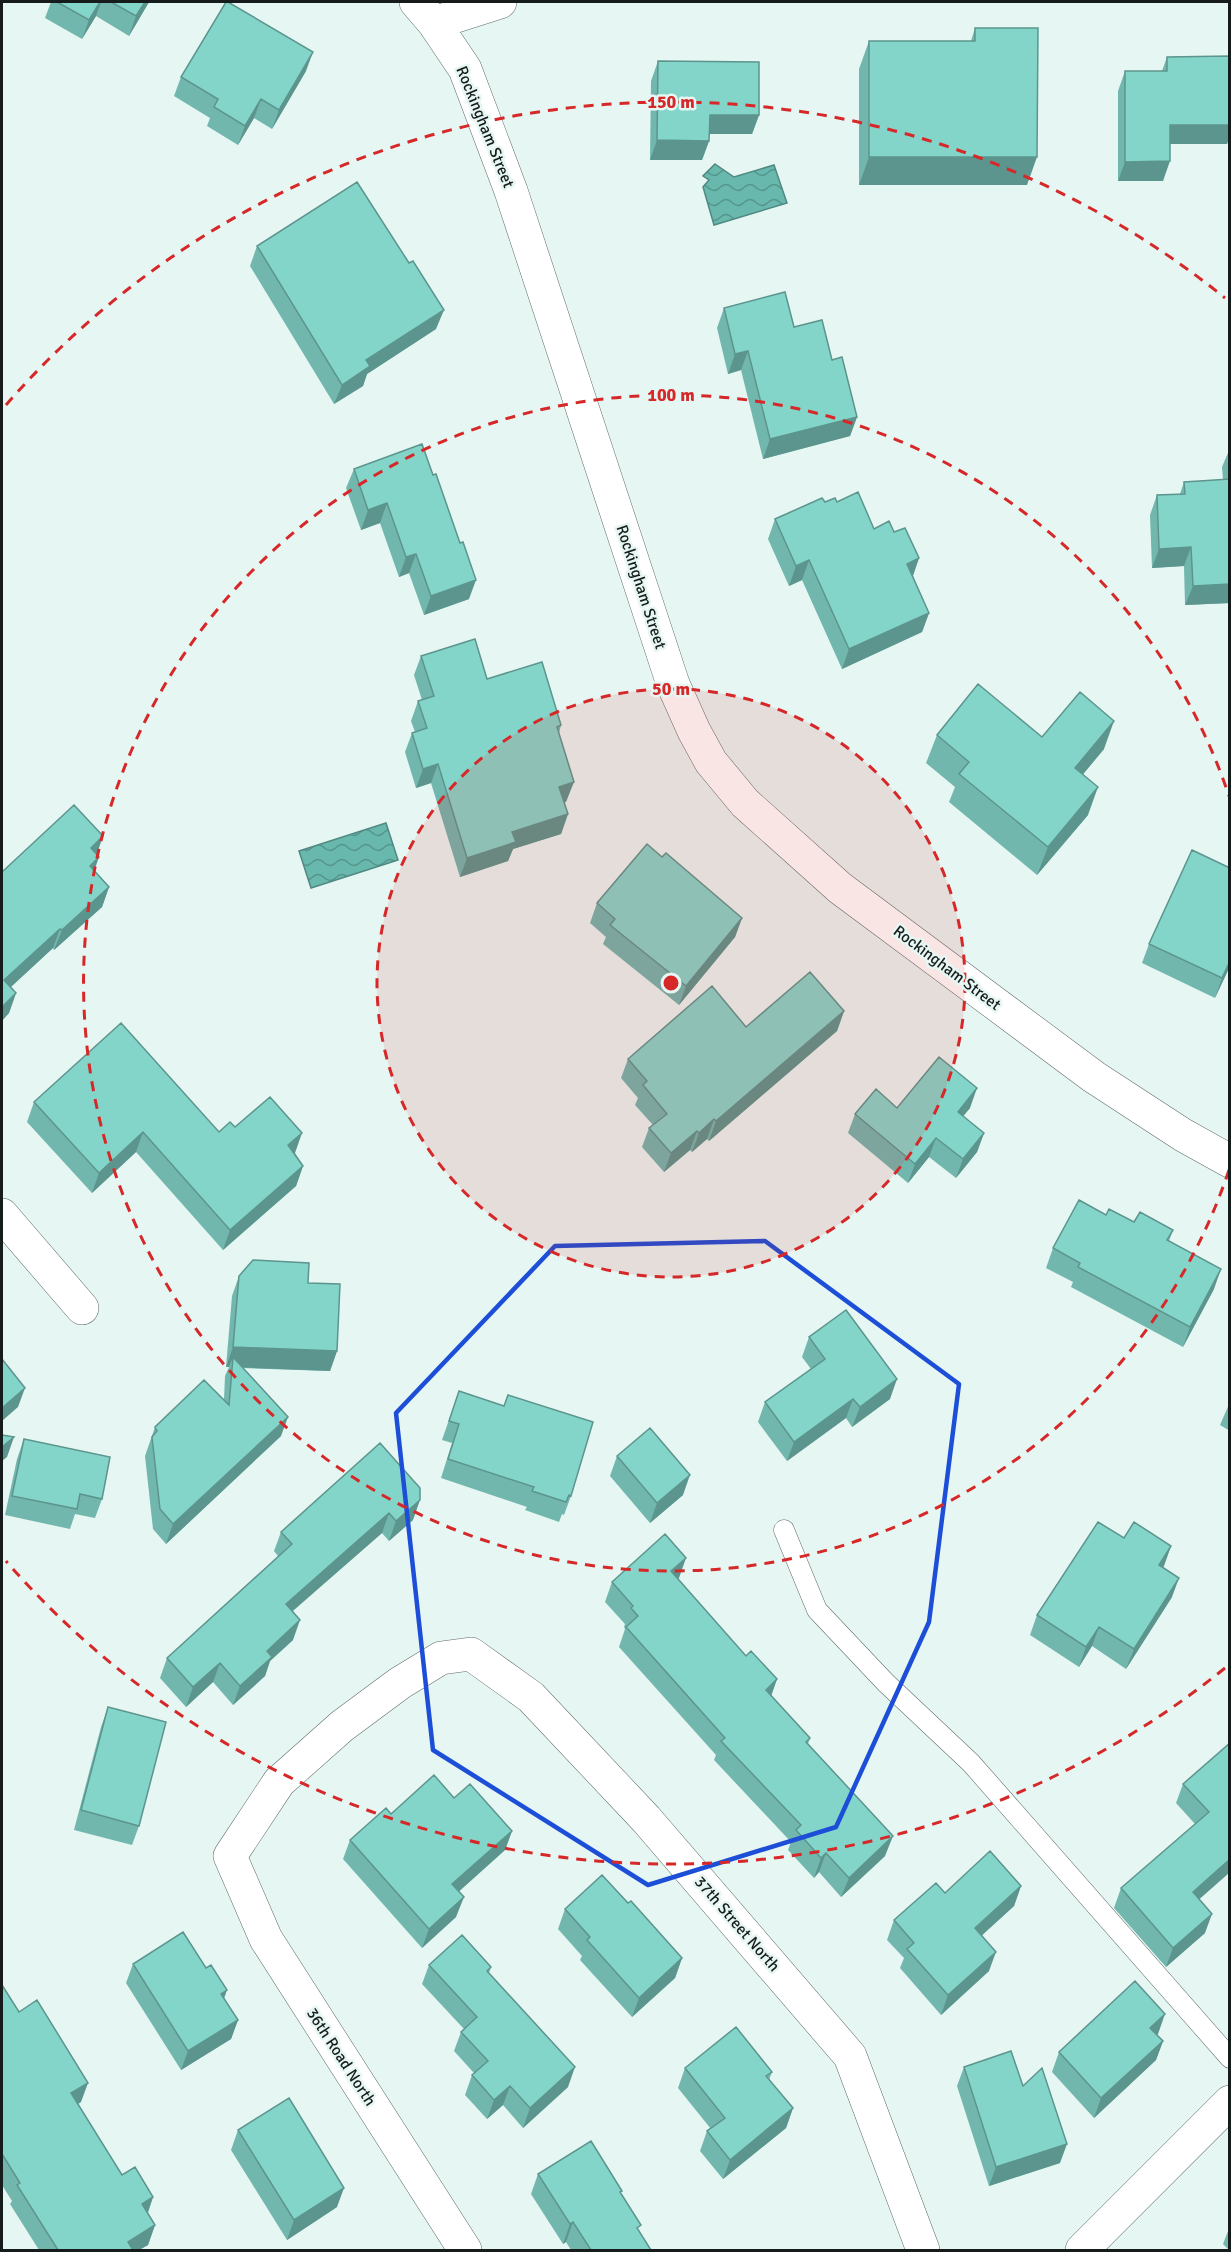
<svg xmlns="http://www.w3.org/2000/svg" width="1231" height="2252" viewBox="0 0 1231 2252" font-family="Signika,sans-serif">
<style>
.water{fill:url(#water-waves);stroke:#4f8981;stroke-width:1.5}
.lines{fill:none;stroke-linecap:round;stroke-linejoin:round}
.lane-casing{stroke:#5f6d6b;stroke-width:21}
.street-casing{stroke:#5f6d6b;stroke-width:34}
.lane{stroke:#fff;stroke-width:20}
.street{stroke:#fff;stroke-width:33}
.wall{fill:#72b7ad}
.shaded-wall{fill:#5c958d}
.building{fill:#84d5c9;stroke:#5c958d;stroke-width:1.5}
.marked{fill:none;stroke:#1d4ed8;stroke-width:4.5;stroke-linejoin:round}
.ring{fill:none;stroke:#d62828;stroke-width:3;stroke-dasharray:10 8}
.labels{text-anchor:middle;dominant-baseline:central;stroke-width:5;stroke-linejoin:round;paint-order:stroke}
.street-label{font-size:16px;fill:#161c1b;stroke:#e6f6f3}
.centre{fill:#d62828;stroke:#e6f6f3;stroke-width:3}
.ring-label{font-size:18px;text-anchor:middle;font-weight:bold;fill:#d62828;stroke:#e6f6f3;stroke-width:5;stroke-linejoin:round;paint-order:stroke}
</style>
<defs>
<pattern id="water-waves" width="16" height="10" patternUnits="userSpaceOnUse" patternTransform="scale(1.5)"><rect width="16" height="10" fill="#68b8ad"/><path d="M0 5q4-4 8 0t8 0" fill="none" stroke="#55958c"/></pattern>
</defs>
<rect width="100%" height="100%" fill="#e6f6f3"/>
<path class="water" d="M715,164l19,13 40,-12 13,38 -73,22 -11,-38 6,-7 -6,-4z
M386,823l12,37 -87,28 -12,-37z"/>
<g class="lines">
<g class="lane-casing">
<path id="lane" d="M784,1530l33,80 69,73 85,80 259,295"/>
</g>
<g class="street-casing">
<path id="street" d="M416,2l18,21 31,46 46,122 162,493 21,47 17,31 34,41 95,85 254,189 89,58 47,26
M434,23l66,-21
M2,1215l80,93
M465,2250l-199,-311 -36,-83 49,-74 63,-56 58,-43 41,-25 30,-4 60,43 115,122 204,237 73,194
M1082,2250l148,-148"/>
</g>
<use href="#lane" class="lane"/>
<use href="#street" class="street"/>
</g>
<path class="wall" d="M51,2h98l-20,34 -33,-20 -14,23 -37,-21z
M975,28l52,157h-168v-116l10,-28h102z
M1230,56v80l-3,8h-57l-7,37h-45v-90l7,-20h37l5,-14z
M658,61l101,54 -7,19h-43v7l-7,19h-52l1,-79z
M306,71l-34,58 -18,-11 -16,27 -31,-19 3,-8 -36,-22 7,-19z
M257,246l179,83 -69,45 -4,12 -29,18 -84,-138z
M724,308l70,19 63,90 -7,19 -87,23 -22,-89 -13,4 -11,-46z
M1230,448v155l-45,2 -1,-39 -32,2 -2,-53 7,-20 23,-1 4,-12 39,-2 -1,-13z
M354,469l79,6 27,68 9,56 -45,16 -15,-42 -10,4 -19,-54 -19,7 -15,-42z
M825,502h12l37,27 20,3 25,26 -6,18 16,37 -7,19 -80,37 -40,-89 -13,6 -21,-47 7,-20z
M421,656l66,23 74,46 -2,8 7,69h-2l4,12 -7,20 -48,15 -5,12 -48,16 -29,-94 -15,5 -11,-36 7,-19 3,-1 -4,-11 7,-20 4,-1 -8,-25z
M937,735l105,2 62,12 -21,25 5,41 -51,60 -88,-73 6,-15 -29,-24z
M103,836l-7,19 -2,16 15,16 -7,20 -48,43 -1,-2 -42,39 5,6 -7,20 -7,7v-148z
M662,857l80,61 -7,19 -56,68 -76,-61 3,-7 -16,-14 7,-20z
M1230,868v98l-15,32 -73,-35 7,-19z
M844,1011l-7,20 -128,110 -2,-2 -15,13 -2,-2 -26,22 -22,-25 7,-19 4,-3 -18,-20 3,-7 -17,-20 7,-19 118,-32z
M34,1102l185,30 16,-5 60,26 8,13 -7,20 -73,64 -87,-98 -44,41 -65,-71z
M897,1108h73l-7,8 21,17 -7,19 -21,26 -27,-21 -21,26 -60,-50 7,-19z
M1106,1215l28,7 39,8 -4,11 45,48 -31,58 -112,-60 2,-5 -27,-14 7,-20z
M239,1276l69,7 29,68 -7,20 -88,-3 39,68 -115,108 -13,-15 -8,-73 10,-29 69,-28 1,-23 4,-9h-3l6,-71z
M809,1337l81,62 -38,28 -6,-9 -59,43 -29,-39 7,-20 46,-33 -9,-12z
M459,1391l45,15 4,-11 63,101 -7,19 -2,-1 -3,8 -34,-12 2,-3 -86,-29 11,-35 -10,-3z
M1230,1402v29l-10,-6z
M24,1439l78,60 -7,19 -20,-4 -5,15 -65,-14 12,-56z
M380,1443l33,77 -24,21 -7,-8 -90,78 1,29 -23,21 -5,15 -32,29 -20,-23 -27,25 -26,-29 7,-20 111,-102 -4,-5 7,-19z
M617,1456l66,39 -33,28 -40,-47z
M1124,1538l47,8 -8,21 9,30 -46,72 -34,-23 -13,21 -49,-32 7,-20z
M679,1578l-1,1 68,77 31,23 -6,17 39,42 -2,6 77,112 -44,41 -22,-25 -5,6 -26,-28 3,-8 -77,-82 2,-5 -97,-108 6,-18 -1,-2 1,-3 -20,-22 7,-20z
M108,1707l31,119 -7,19 -58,-15 27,-103z
M1230,1743v129l-31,27 6,34 -39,34 -52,-59 7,-20 74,-64 -19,-21 7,-19z
M454,1798l58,33 -7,19 -47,42 -2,25 -34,31 -79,-89 7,-19 41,-26z
M1021,1886l-7,20 -32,29 7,36 -48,44 -41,-47 4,-10 -17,-18 7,-20 51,-27z
M628,1903l54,55 -7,20 -43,39 -52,-57 2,-4 -24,-27 7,-20z
M133,1964l91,35 14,21 -7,19 -50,31 -55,-87z
M429,1965l62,2 -2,6 79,114 -45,41 -20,-23 -16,14 -22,-24 7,-20 2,-2 -20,-22 7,-19 3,-3 -42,-45z
M2,1985l17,27 62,90 -3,2 44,71 31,22 -5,16 7,12 -7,20 -9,5h-100l-29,-46 2,-3 -10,-16z
M1158,2034l-1,1 6,6 -7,19 -62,58 -42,-46 7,-20z
M964,2067l59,19 37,77 -71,23 -32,-100z
M685,2068l87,4 -3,8 24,28 -7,20 -63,51 -23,-28 7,-20 4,-2 -33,-41z
M238,2130l99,77 -50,33 -56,-90z
M538,2174l83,20 18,37 12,19h-80l-5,-8 -3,2 -32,-50z
M1230,2226v24h-1l-6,-6z"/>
<path class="shaded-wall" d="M100,2h1l-5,14 -14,23 7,-19z
M145,2h4l-20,34 7,-20z
M313,52l-7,19 -34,58 7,-19z
M261,99l-7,19 -16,27 7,-19z
M710,115h49l-7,19h-49z
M1170,125h60v11l-3,8h-64z
M657,140l52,1 -7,19h-52z
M869,157h168l-10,28h-168z
M1170,161l-7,20h-45l7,-19z
M444,310l-8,19 -69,45 -4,12 -29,18 8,-19 24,-25z
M748,351l-7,19 -13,4 7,-20z
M857,417l-7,19 -87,23 7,-20z
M387,503l-7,20 -19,7 7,-20z
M1191,547l-7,19 -32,2 7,-19z
M416,554l-7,19 -10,4 7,-20z
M919,558l-7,20 -5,-14z
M809,560l-7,20 -13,6 7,-20z
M476,580l-7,19 -45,16 7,-19z
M1230,584v19l-45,2 8,-19z
M929,613l-7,19 -80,37 7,-20z
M1114,721l-10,28 -39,47 10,-28z
M438,764l-7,19 -15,5 7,-19z
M574,782l-8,20 -14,4 7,-19z
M1098,787l-10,28 -51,60 11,-28z
M568,814l-7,20 -48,15 -5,12 -48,16 7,-19 45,-26z
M103,836l-7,20 -5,-8z
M99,857l-7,20 -2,-11z
M109,887l-7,20 -48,43 8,-20z
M742,918l-7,19 -56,68 7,-19z
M60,929l-7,19 -51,47 2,-15z
M1230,961v5l-15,32 7,-20z
M16,993l-7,20 -7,8v-14z
M844,1011l-7,20 -128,110 7,-20z
M977,1088l-7,20 -19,23 7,-19z
M714,1119l-7,20 -15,13 7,-19z
M697,1131l-7,19 -26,22 7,-19z
M143,1132l-7,20 -44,41 7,-20z
M302,1133l-7,20 -14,11 7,-19z
M984,1133l-7,19 -21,26 7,-19z
M936,1138l-7,19 -21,26 7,-19z
M303,1166l-7,20 -73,64 7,-20z
M1221,1269l-7,20 -31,58 7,-20z
M233,1347l104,4 -7,20 -98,-4 1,-10 -4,10h-3z
M897,1379l-7,20 -38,28 8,-20z
M25,1388l-7,19 -16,14v-13z
M853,1399l-7,19 -59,43 7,-19z
M288,1417l-7,19 -115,108 7,-20z
M14,1437l-7,20 -5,4v-14z
M690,1475l-7,20 -33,28 7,-20z
M420,1500l-7,20 -24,21 7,-20z
M389,1513l-7,20 -104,91 8,-20z
M1171,1546l-7,20 -12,18 7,-19z
M686,1558l-7,20 -15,13 7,-20z
M1179,1578l-7,19 -46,72 8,-20z
M300,1620l-7,20 -23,21 -5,15 -32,29 7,-19 27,-35z
M1099,1627l-7,19 -13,21 7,-20z
M220,1663l-7,19 -27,25 7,-20z
M777,1679l-7,20 -4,-9z
M512,1831l-7,19 -60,54 7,-20z
M893,1836l-8,20 -44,41 8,-19z
M826,1853l-7,19 -5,6 7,-20z
M1230,1859v13l-44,39 7,-19z
M1021,1886l-7,20 -46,42 7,-20z
M464,1897l-8,20 -34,31 7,-19z
M1212,1914l-7,19 -39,34 7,-19z
M996,1952l-7,19 -48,44 7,-20z
M682,1958l-7,20 -43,39 7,-19z
M227,1990l-7,20 1,-16z
M1165,2014l-7,20 -15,14 7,-20z
M238,2020l-7,19 -50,31 7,-19z
M1163,2041l-7,19 -62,58 7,-20z
M575,2067l-7,20 -45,41 7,-20z
M88,2083l-7,19 -17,11 7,-20z
M510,2086l-7,19 -16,14 7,-19z
M793,2108l-7,20 -63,51 7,-19z
M1067,2144l-7,19 -71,23 7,-19z
M344,2188l-7,19 -50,33 7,-20z
M153,2197l-7,20 -4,-13z
M573,2222l-7,20 -3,2 7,-20z
M155,2225l-7,20 -9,5h-14l3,-8z"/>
<path class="building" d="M57,2h43l-11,18z
M111,2h34l-9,14z
M226,2h2l85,50 -34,58 -18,-11 -16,27 -31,-19 4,-8 -37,-22z
M975,28h63l-1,129h-168v-116h106z
M1230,56v69h-60v36l-45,1v-91h42v-14z
M658,61l101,1v53h-49l-1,26 -52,-1z
M357,182l52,81 4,-2 31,49 -78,50 4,6 -28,19 -85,-139z
M785,292l9,35 28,-7 10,40 10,-3 15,60 -87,22 -22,-88 -13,3 -11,-46z
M422,444l11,31 3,-1 24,69 3,-1 13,38 -45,16 -15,-42 -10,3 -19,-54 -19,7 -14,-41z
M1230,479v105l-37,2 -2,-39 -32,2 -2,-54 28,-1 -1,-12z
M858,492l16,37 15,-8 5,11 11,-4 14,30 -12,6 22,49 -80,36 -40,-89 -13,6 -21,-47 47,-21 3,4 10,-4 2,4z
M475,639l12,40 55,-17 19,63 -4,2 17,55 -15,5 9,27 -56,18 4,10 -49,16 -29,-94 -15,5 -11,-36 15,-5 -9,-27 16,-5 -13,-40z
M978,684l64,53 38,-45 34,29 -39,47 23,19 -50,60 -89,-73 10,-12 -32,-27z
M74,805l29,31 -12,12 8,9 -9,9 19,21 -47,43 -2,-1 -56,51 12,13 -14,14v-135z
M647,844l15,13 4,-4 76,65 -56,68 -76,-61 5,-6 -18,-16z
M1192,850l38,18v93l-8,17 -73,-34z
M810,972l34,39 -128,110 -2,-2 -15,14 -2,-2 -26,22 -22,-25 18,-14 -24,-29 4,-4 -19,-22 84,-73 34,41z
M121,1023l98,109 11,-10 5,5 35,-30 32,36 -14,12 15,21 -73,64 -87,-98 -44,41 -65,-71z
M939,1057l38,31 -19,24 26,21 -21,26 -27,-21 -21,26 -60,-50 21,-25 21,19z
M1079,1200l27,15 3,-6 25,13 6,-10 33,18 -6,10 54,29 -31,58 -112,-60 2,-4 -27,-15z
M253,1260l56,3 -1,20 32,1 -3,67 -104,-4 6,-71z
M846,1310l51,69 -37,28 -7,-8 -59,43 -29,-40 60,-43 -16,-22z
M233,1357l55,60 -115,107 -13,-15 -8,-72 5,-6 -2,-4 49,-47 25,25z
M2,1359l23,29 -23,20z
M459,1391l45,15 4,-11 85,27 -22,74 -2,-1 -3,7 -34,-11 2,-4 -86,-28 11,-35 -10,-3z
M650,1428l40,47 -33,28 -40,-47z
M2,1435l12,2 -12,10z
M24,1439l86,18 -8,42 -22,-5 -3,15 -65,-13z
M380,1443l40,45v12l-24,21 -7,-8 -103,91 14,16 -33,31 5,6 -32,29 -20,-23 -27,24 -26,-29 125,-114 -11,-12z
M1098,1522l26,16 10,-16 37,24 -12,19 20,13 -45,71 -35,-22 -13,20 -49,-32z
M665,1534l21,24 -15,13 75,85 5,-5 26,28 -11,11 44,48 -4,4 87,94 -44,42 -23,-25 -5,5 -25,-28 5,-5 -80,-84 4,-3 -99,-111 12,-11 -7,-8 2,-2 -21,-24z
M108,1707l58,15 -27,104 -58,-16z
M1230,1743v116l-37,33 19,22 -39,34 -52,-60 88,-76 -26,-28z
M434,1775l20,23 16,-14 42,47 -60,53 12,13 -35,32 -79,-89 36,-32 5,6z
M990,1851l31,35 -46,42 21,24 -48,43 -41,-46 7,-6 -20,-23 42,-37 9,10z
M602,1875l26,28 3,-2 51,57 -43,40 -52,-58 3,-3 -25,-28z
M183,1932l23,36 5,-3 16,25 -6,4 17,26 -50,31 -55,-87z
M462,1935l29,32 -4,4 88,96 -45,41 -20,-22 -16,14 -22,-25 16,-14 -27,-29 16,-15 -48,-52z
M1135,1981l30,33 -15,14 13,13 -62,57 -42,-46z
M2,1985l17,27 18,-12 51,83 -17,10 51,82 13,-8 18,30 -11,7 13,21 -27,17 5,8h-75l-41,-65 3,-2 -18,-29z
M736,2027l36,45 -6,4 27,32 -63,52 -23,-29 18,-13 -40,-50z
M1011,2051l12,35 19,-18 25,76 -71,23 -32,-100z
M289,2098l55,90 -50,32 -56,-90z
M591,2141l31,50 -2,1 21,33 -4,3 14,22h-60l-18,-28 -3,2 -32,-50z"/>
<path class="marked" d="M765,1241l194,143 -30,238 -93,205 -188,58 -215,-135 -37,-337 159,-167z"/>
<circle cx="671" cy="983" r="294" fill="#d62828" fill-opacity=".12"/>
<g class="ring">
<circle cx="671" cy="983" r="294"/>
<path d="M1229 1170A588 588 0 1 1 1229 796"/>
<path d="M1225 1668A881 881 0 0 1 6 1561M6 405A881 881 0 0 1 1225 298"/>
</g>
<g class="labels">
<g class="street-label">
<text transform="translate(485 127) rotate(68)">Rockingham Street</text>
<text transform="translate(641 587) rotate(72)">Rockingham Street</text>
<text transform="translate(947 968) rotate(37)">Rockingham Street</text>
<text transform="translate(737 1924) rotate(49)">37th Street North</text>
<text transform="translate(341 2057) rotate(57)">36th Road North</text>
</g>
</g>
<circle cx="671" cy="983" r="9" class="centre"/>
<g class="ring-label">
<text x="671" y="108">150 m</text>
<text x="671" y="401">100 m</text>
<text x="671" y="695">50 m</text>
</g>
<rect width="1231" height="2252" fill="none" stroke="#161c1b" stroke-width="6"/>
</svg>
